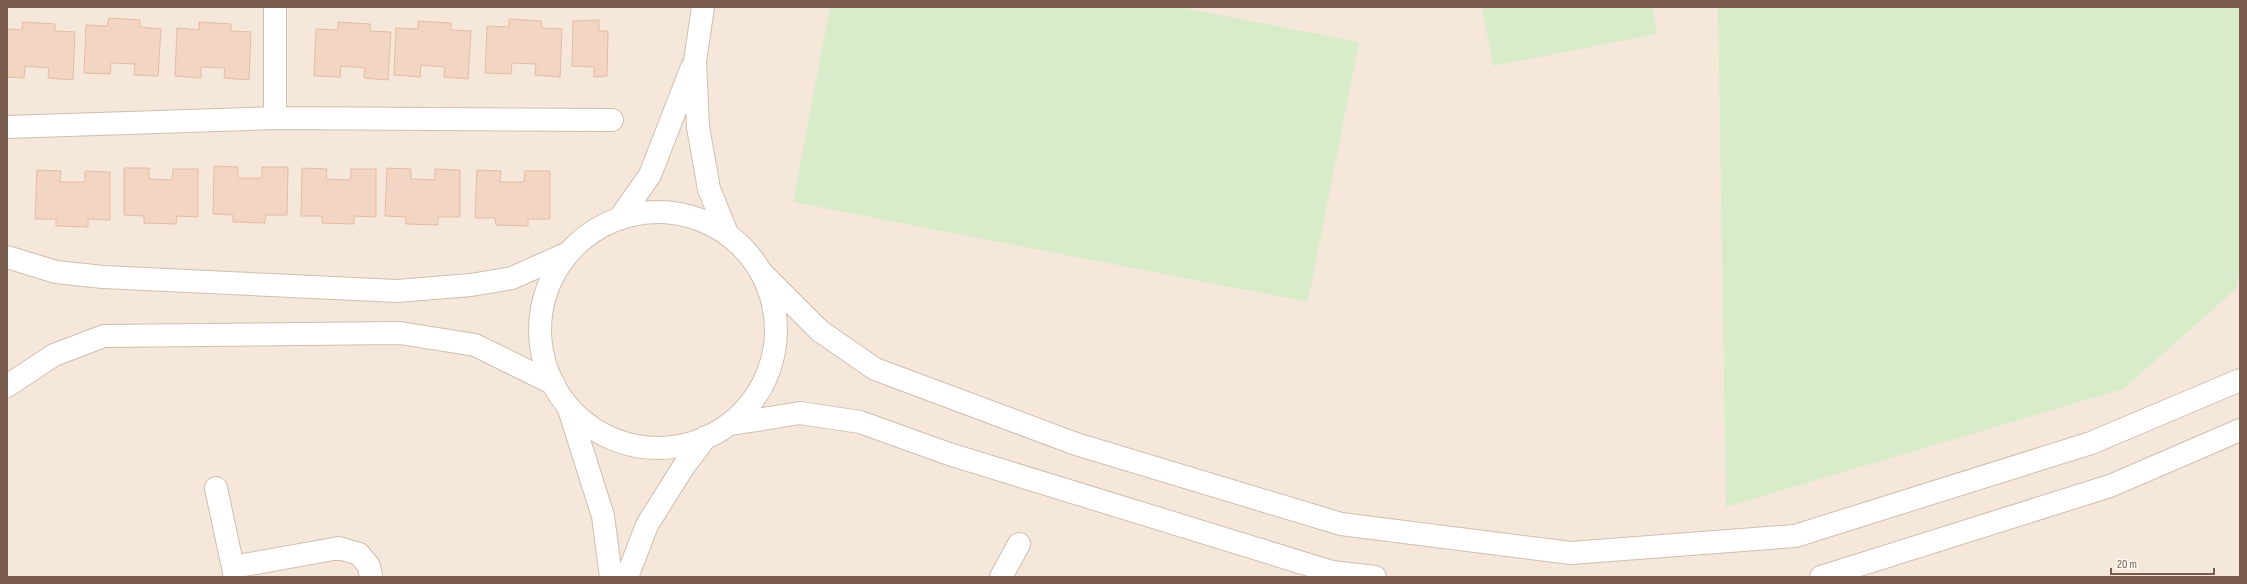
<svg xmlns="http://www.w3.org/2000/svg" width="2247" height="584" viewBox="0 0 2247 584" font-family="'Sofia Sans Condensed',sans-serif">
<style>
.residential{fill:#f5e8da}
.green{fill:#d8ecc9}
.building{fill:#f3d5c3;stroke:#e6bba3}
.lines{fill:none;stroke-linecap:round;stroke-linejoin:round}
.street-casing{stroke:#d1beb0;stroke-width:24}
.street{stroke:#fff;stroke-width:22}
</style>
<rect width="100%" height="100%" fill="#fdf6ec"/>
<path class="residential" d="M7,7h2233v570h-2233z"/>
<path class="green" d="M830,7h349l180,35 -51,260 -515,-100z
M1482,7h170l5,27 -164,32z
M1718,7h522v261l-4,21 -113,100 -397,118z"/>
<path class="building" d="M109,18l31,2v7l21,2 -3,47 -24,-1 1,-11 -24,-1 -1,11 -26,-1 2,-48 21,1z
M509,19l32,2 1,7 20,1 -2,48 -25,-2 1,-11 -24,-1 -1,11 -26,-1 2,-47 22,1z
M599,20v11h9l-1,45 -13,1v-10l-22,-1 1,-45z
M418,21l33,2v7l20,1 -3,48 -24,-2 1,-10 -24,-2 -1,12 -26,-2 2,-47 22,1z
M23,22l32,2v7l20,1 -2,48 -25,-2 1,-10 -24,-2 -1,12 -17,-1v-48l15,1z
M199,22l32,2v7l20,1 -2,48 -25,-2 1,-10 -24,-1v11l-26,-2 2,-48 22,2z
M338,22l32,2v7l21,1 -3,48 -24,-2 1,-10 -24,-2 -1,11 -26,-1 2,-47 22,1z
M214,166l24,1v11h24v-11h26l-1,48h-21l-1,8 -32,-1v-7l-20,-1z
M124,168h25v11l23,1 1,-11h25v48l-21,-1 -1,8 -32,-1v-7l-20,-1z
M302,168l25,1 -1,10 24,1 1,-11h25v48l-22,-1v8l-32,-1v-7h-21z
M387,168l24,1v10l24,1v-11l25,1v47h-22v8l-32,-1v-7l-21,-1z
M37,170l24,1 -1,11h25v-11l25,1v48l-22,-1v8l-32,-1v-7h-21z
M477,170l24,1 -1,11h24l1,-11h25v48h-22v7l-32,-1 -1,-7h-20z"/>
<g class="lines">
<g class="street-casing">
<path id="street" d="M275,7v111
M703,7l-8,54 3,66 11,62 17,42
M7,127l268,-9 337,2
M540 330a118 118 0 1 1 236 0a118 118 0 1 1-236 0Z
M619,219l31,-44 42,-108
M7,257l49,15 47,5 294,14 74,-6 41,-7 54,-24
M762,273l58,58 55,38 201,75 265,80 230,29 224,-17 296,-93 149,-63
M7,386l47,-31 50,-19 296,-3 75,12 79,39
M569,409l34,107 8,61
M731,424l69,-11 60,9 89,32 383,118 43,5
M216,488l19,89
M233,567l106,-19 20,6 10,12 2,11
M627,577l20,-52 37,-59 22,-29
M1001,577l18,-33
M1821,577l289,-91 130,-56"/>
</g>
<use href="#street" class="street"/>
</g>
<rect width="2247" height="584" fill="none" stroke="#7a5c4d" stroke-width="16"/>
<path d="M2111 568v6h103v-6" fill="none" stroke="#7a5c4d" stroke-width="2"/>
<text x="2117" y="568" font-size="12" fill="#7a5c4d" stroke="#fffaf3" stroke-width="3" paint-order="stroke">20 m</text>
</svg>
